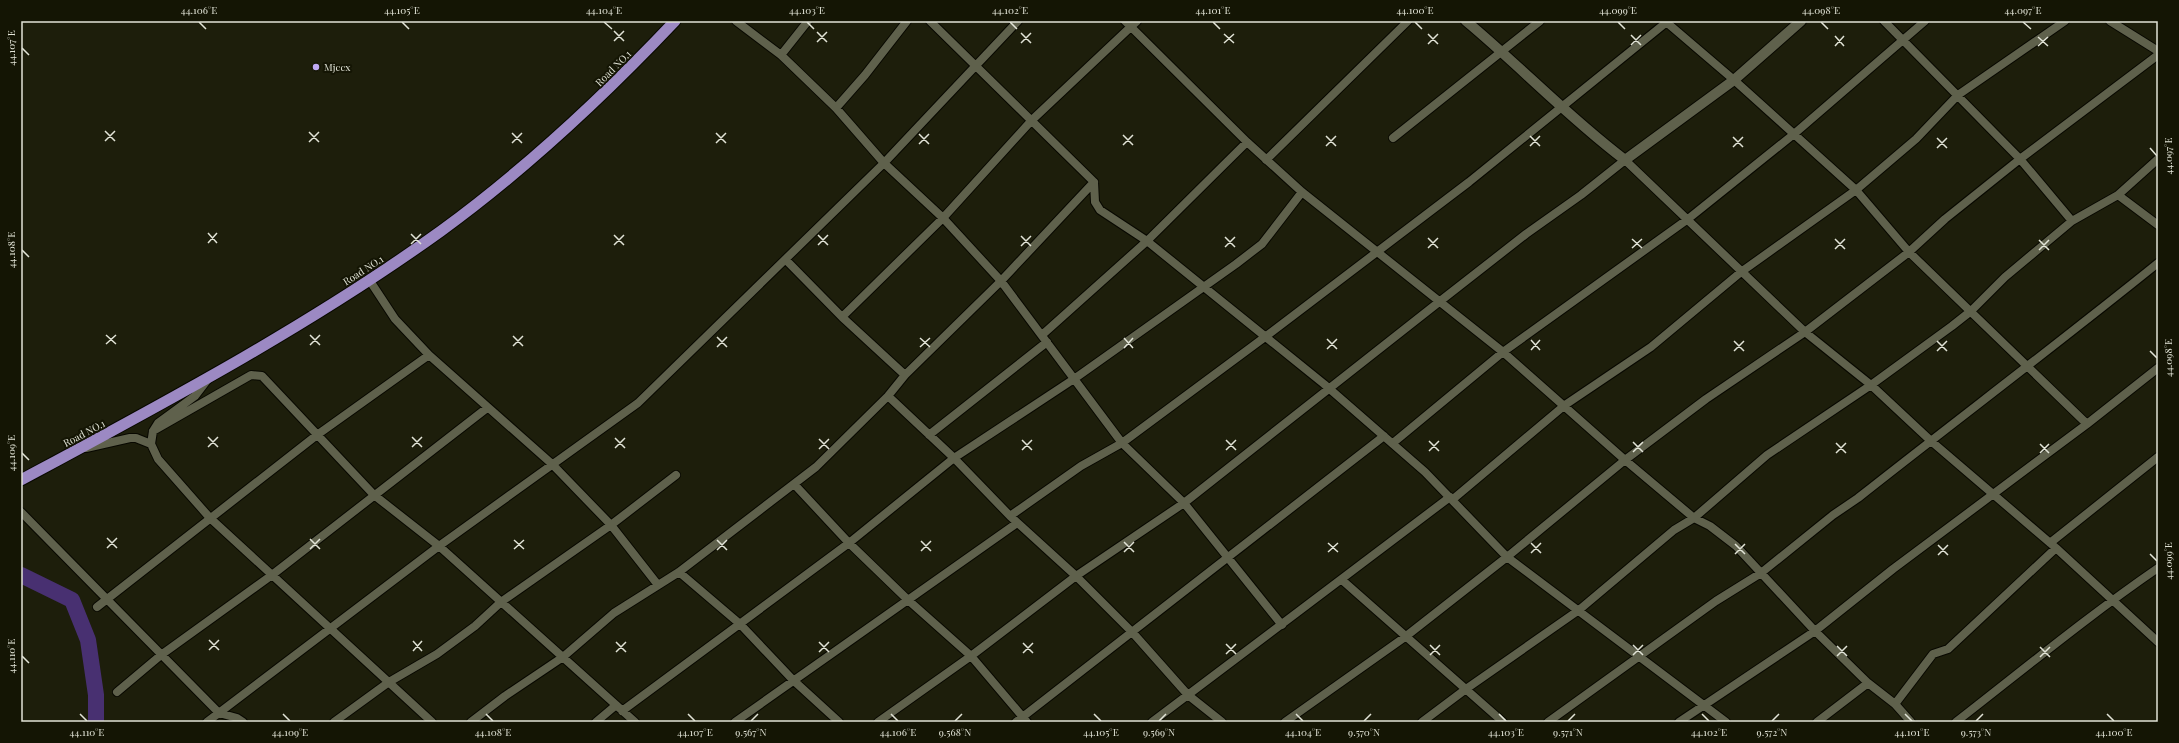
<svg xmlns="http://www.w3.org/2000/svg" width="2179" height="743" viewBox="0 0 2179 743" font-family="'Playfair Display',serif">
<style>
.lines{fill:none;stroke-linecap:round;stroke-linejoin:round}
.river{stroke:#483071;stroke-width:16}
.minor-casing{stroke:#080800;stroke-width:10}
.tertiary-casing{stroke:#080800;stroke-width:12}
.trunk-casing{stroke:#080800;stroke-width:13}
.minor{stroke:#5f614c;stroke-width:8}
.tertiary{stroke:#5f614c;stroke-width:10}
.trunk{stroke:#9c89c3;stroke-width:11}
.ticks{fill:none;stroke:#e2e4d7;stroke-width:1.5}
.poi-dot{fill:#bfa9f4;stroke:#141504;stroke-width:1.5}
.labels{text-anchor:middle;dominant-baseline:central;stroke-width:4;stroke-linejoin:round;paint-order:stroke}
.poi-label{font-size:10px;fill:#e2e4d7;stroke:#141504;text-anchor:start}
.street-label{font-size:10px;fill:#e2e4d7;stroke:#141504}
.neatline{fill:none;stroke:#e2e4d7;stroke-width:1.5}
.ticks-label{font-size:10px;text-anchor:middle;fill:#e2e4d7}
</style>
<rect width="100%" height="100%" fill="#1d1e0b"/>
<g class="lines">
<path class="river" d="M21,575l51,25 16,40 8,55v27"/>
<g class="minor-casing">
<path id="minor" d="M736,21l45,34 55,53 48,55 59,55 58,63 121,162 62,60 98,122
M930,21l164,161 1,20 5,8 47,31 177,143 101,88 82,85 219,165
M1125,21l122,121 55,50 201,160 122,108 69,58 16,8 26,20 79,85 53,52 27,21 16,18
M1884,21l136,138 52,62
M2065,21l-107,74 -42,44 -60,51 53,62 178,172
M2110,21l48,30
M781,55l27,-34
M836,108l29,-33 42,-54
M1393,138l147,-117
M1266,160l142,-139
M2118,195l40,30
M786,260l56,57 63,58
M370,281l25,38 34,36 123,109 59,61 47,60
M842,317l101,-99 89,-98 105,-99
M1042,335l105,-94 100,-99
M208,379l-13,17 -37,27 -5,8 -2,13 7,15 52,59 222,204
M888,396l66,62 56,58 66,60 57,57 55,62 34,27
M153,431l98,-56 11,1 112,119 65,51 196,176
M929,435l118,-93
M1393,443l110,-91 185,-133 106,-85 131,-113
M86,448l44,-10h6l15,6
M794,484l55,59 59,57 63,56 56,66
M1452,500l113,-95 86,-58 90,-75 115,-82 -122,-110 -69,-59
M21,512l198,201 18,5 6,4
M1010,516l71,-50 41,-23 143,-106 204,-155 199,-161
M2050,543l108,-86
M679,572l61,52 53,56 46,42
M1342,580l161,142
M97,607l220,-172 112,-80
M117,692l44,-37 111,-80 215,-167
M1895,704l38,-50 15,-5 108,-101
M622,711l227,-168 105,-85 120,-79 162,-115 26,-20 40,-52
M207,722l232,-176 199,-143 246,-240 134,-142
M334,722l55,-40 48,-28 38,-28 26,-24 110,-77 65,-50
M471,722l34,-26 58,-39 51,-44 65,-41 137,-105 72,-71 17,-21 96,-94 93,-99
M596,722l19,-16
M735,722l282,-199
M878,722l93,-66 105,-80 108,-73 255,-201 87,-68 55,-39 44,-35 180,172 66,53 60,56 125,107 102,94
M1016,722l368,-286
M1152,722l298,-225
M1285,722l120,-85 102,-80 118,-97 81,-61 99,-67 104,-80 36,-33 75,-60 138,-104
M1422,722l44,-33 113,-79 95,-80 20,-12 73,-63 104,-70 81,-59 19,-15 34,-34 67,-56 46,-26 40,-36
M1548,722l168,-121 45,-28 72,-58 25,-17c100,-79 201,-155 300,-235
M1679,722l136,-91 78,-62 194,-145 71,-56
M1817,722l51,-39
M1956,722c67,-52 132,-106 202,-154"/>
</g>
<g class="tertiary-casing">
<path id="tertiary" d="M1466,21c54,45 102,96 159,139l109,-80 67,-59"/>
</g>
<g class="trunk-casing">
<path id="trunk" d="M21,480c143,-77 288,-154 420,-249 85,-62 162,-134 234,-210"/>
</g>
<use href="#minor" class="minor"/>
<use href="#tertiary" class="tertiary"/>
<use href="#trunk" class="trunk"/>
</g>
<path class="ticks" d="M199,22l7,7M402,22l7,7M604,22l8,7M807,22l7,7M1010,22l7,7M1213,22l7,7M1415,22l7,7M1618,22l7,7M1821,22l7,7M2023,22l8,7M614,31l10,10M817,32l10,10M1021,33l10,10M1224,34l10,9M1428,34l10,10M1631,35l10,10M1835,36l9,10M2038,37l10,9M614,41l10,-10M817,42l10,-10M1021,43l10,-10M1224,43l10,-9M1428,44l10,-10M1631,45l10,-10M1835,46l9,-10M2038,46l10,-9M22,48l7,7M105,131l10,10M309,132l10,10M512,133l10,10M716,133l10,10M919,134l10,10M1123,135l10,10M1326,136l10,10M1530,136l10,10M1733,137l10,10M1937,138l10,10M105,141l10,-10M309,142l10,-10M512,143l10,-10M716,143l10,-10M919,144l10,-10M1123,145l10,-10M1326,146l10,-10M1530,146l10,-10M1733,147l10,-10M1937,148l10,-10M2150,148l7,8M208,233l9,10M411,234l10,10M614,235l10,10M818,235l10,10M1021,236l10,10M1225,237l10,10M1428,238l10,10M1632,239l10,9M1835,239l10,10M2039,240l10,10M208,243l9,-10M411,244l10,-10M614,245l10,-10M818,245l10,-10M1021,246l10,-10M1225,247l10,-10M1428,248l10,-10M1632,248l10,-9M1835,249l10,-10M22,250l7,7M2039,250l10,-10M106,335l10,9M310,335l10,10M513,336l10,10M717,337l10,10M920,338l10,9M1124,338l9,10M1327,339l10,10M1531,340l9,10M1734,341l10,10M1937,341l10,10M106,344l10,-9M310,345l10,-10M513,346l10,-10M717,347l10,-10M920,347l10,-9M1124,348l9,-10M1327,349l10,-10M1531,350l9,-10M1734,351l10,-10M1937,351l10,-10M2150,351l7,7M208,437l10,10M412,437l10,10M615,438l10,10M819,439l10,10M1022,440l10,10M1226,440l10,10M1429,441l10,10M1633,442l10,10M1836,443l10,10M2040,444l9,9M208,447l10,-10M412,447l10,-10M615,448l10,-10M819,449l10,-10M1022,450l10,-10M1226,450l10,-10M1429,451l10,-10M1633,452l10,-10M22,453l7,7M1836,453l10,-10M2040,453l9,-9M107,538l10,10M310,539l10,10M514,540l10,9M717,540l10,10M921,541l10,10M1124,542l10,10M1328,543l10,9M1531,543l10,10M1735,544l10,10M1938,545l10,10M107,548l10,-10M310,549l10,-10M514,549l10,-9M717,550l10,-10M921,551l10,-10M1124,552l10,-10M1328,552l10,-9M1531,553l10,-10M1735,554l10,-10M2150,554l7,7M1938,555l10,-10M209,640l10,10M413,641l9,10M616,642l10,10M819,642l10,10M1023,643l10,10M1226,644l10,10M1430,645l10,10M1633,645l10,10M1837,646l10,10M2040,647l10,10M209,650l10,-10M413,651l9,-10M616,652l10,-10M819,652l10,-10M1023,653l10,-10M1226,654l10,-10M1430,655l10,-10M1633,655l10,-10M22,656l7,7M1837,656l10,-10M2040,657l10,-10M80,714l7,7M283,714l7,7M486,714l7,7M688,714l7,7M891,714l7,7M1094,714l7,7M1296,714l7,7M1499,714l7,7M1702,714l7,7M1905,714l7,7M2107,714l7,7M751,721l7,-7M955,721l7,-7M1159,721l7,-7M1364,721l7,-7M1568,721l7,-7M1772,721l7,-7M1976,721l7,-7"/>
<circle class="poi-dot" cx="316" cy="67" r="4"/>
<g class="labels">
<g class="poi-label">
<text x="324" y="67">Mjeex</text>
</g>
<g class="street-label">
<text transform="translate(613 68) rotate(-45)">Road NO.1</text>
<text transform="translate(363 270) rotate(-33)">Road NO.1</text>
<text transform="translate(84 433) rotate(-28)">Road NO.1</text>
</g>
</g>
<rect width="2179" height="743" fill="none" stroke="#141504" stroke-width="44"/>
<rect x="22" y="22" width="2135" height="699" class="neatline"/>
<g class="ticks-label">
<text x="199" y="14">44.106°E</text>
<text x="402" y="14">44.105°E</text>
<text x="604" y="14">44.104°E</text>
<text x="807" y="14">44.103°E</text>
<text x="1010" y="14">44.102°E</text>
<text x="1213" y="14">44.101°E</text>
<text x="1415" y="14">44.100°E</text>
<text x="1618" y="14">44.099°E</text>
<text x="1821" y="14">44.098°E</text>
<text x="2023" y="14">44.097°E</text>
<text transform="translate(11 48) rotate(-90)" y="4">44.107°E</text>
<text transform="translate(2168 156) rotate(-90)" y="4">44.097°E</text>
<text transform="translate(11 250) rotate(-90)" y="4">44.108°E</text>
<text transform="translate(2168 358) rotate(-90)" y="4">44.098°E</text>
<text transform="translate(11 453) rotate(-90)" y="4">44.109°E</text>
<text transform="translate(2168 561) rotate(-90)" y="4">44.099°E</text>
<text transform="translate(11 656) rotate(-90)" y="4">44.110°E</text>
<text x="87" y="736">44.110°E</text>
<text x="290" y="736">44.109°E</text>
<text x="493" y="736">44.108°E</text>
<text x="695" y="736">44.107°E</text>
<text x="751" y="736">9.567°N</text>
<text x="898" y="736">44.106°E</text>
<text x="955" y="736">9.568°N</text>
<text x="1101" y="736">44.105°E</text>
<text x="1159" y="736">9.569°N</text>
<text x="1303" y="736">44.104°E</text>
<text x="1364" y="736">9.570°N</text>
<text x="1506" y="736">44.103°E</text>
<text x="1568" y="736">9.571°N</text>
<text x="1709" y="736">44.102°E</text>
<text x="1772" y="736">9.572°N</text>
<text x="1912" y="736">44.101°E</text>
<text x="1976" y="736">9.573°N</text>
<text x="2114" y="736">44.100°E</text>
</g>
</svg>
